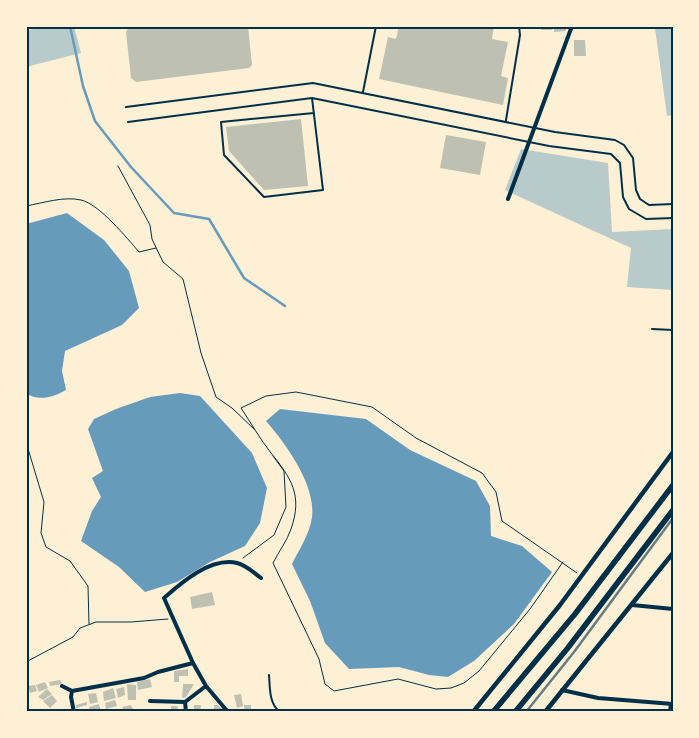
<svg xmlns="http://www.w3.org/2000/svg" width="699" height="738" viewBox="0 0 699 738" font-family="'Asap Condensed',sans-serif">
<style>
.green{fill:#b9caca}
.water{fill:#669bbc}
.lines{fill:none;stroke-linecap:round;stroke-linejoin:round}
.stream{stroke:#669bbc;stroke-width:2.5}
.building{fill:#bec0b2}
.path{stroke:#003049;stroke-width:1}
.service{stroke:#003049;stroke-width:2}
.minor{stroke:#003049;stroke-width:4}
.tertiary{stroke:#003049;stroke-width:4.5}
.trunk{stroke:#003049;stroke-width:5.5}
.rail{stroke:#657d81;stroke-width:2.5}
.neatline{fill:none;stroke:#003049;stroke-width:2}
</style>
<rect width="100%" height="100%" fill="#fdf0d5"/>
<path class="green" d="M45,26h29l7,27 -55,14v-36z
M673,26v89l-6,1 -12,-88z
M521,149l87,14 4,69 61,-3v61l-46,-3 4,-39 -126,-58z"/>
<path class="water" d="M67,213l37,27 25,31 10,37 -17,17 -57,26 -3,20 4,19c-12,7 -28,12 -40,3v-169z
M180,393l20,3 52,57 15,35 -7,35 -15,23 -35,16 -33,20 -32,10 -26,-25 -38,-26 11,-30 9,-14 -9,-19 11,-7 -15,-42 6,-10 22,-10 34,-12z
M280,409l86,10 44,31 66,31 14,25 1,30 31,10 30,26 -38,52 -40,37 -26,16 -19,-2 -30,-8 -50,2 -24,-26 -15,-42 -18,-37c7,-14 18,-31 20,-47 4,-32 -26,-73 -46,-96z"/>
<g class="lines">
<path class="stream" d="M70,26l13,60 12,35 36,46 43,46 35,6 35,59 41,28"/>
</g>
<path class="building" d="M137,26h111l4,39 -3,3 -113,14 -5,-4 -5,-46 3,-5z
M399,26h95l-2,13 16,3 -7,34 7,2 -5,27 -124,-26 9,-42 8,2z
M540,26h12v4h-11z
M554,26h12v5l-12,1z
M574,40h11l1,16h-12z
M301,119l7,67 -44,4 -35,-39 -3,-24z
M446,135l40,7 -6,33 -40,-7z
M671,305h2v15h-2z
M212,592l3,13 -23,4 -2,-12z
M188,669v7h-9v6h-5v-11z
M150,679l2,8 -14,3 -1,-8z
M60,680l2,4 -12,2 -1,-4z
M45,682l3,6 -9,4 -3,-7z
M127,684l9,1v15h-8z
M183,684h11l-8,13 -4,1z
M35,685l2,6 -7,2 -2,-7z
M124,687l1,8 -7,3 -2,-9z
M113,688l3,10 -12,3 -1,-9z
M47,689l5,5 -9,6 -5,-3z
M96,693l2,9 -8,2 -2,-10z
M241,694l2,12 -6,2 -3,-13z
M52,695l5,6 -7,7 -7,-7z
M115,700l2,6 -11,3 -1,-6z
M87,702v3l-11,3v-3z
M99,704l2,7 -11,1 -1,-5z
M131,705l3,7h-9l-3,-5z
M194,705h7l-1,7h-6z
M214,705h4l6,7h-10z
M244,705h7v7h-6z
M171,706h7l-1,5h-6z"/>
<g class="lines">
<path class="path" d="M118,166l32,59 2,14 11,23 20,17 18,74 15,44 16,11 23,22
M26,206c17,-3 38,-10 55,-6 18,4 46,38 58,52l17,-4
M26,442l18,60 -3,31 5,14 24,14 18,25 1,38
M243,558l31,-23 12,-28 -2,-36 -11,-15
M563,562l-33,47 -51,62 -15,12 -13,5 -15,1 -38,-10 -64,12 -9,-7 -6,-25 -46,-96c6,-12 14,-22 18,-34 12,-34 0,-51 -20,-76 -11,-14 -20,-30 -30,-45l25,-12 30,-4 76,15 44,31 66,35 14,19 6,29 75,52
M26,662l47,-25 7,-9 16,-6h35l37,-3"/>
<path class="service" d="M363,92l13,-66
M312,98l11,92 -59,7 -40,-42 -3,-33 93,-9
M126,107l187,-24 242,49 60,8 9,5 9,13 3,32 4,9 9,6 24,-1
M506,120l14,-85 -1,-9
M128,122l184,-24 237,48 62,8 9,9 3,34 6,12 17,10 27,-1
M652,329l21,1
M269,675c1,13 0,29 11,37"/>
<path class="minor" d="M508,199l64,-173
M632,605l41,4
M62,686l10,5 72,-13 14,-6 35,-9
M562,690l36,8 75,6
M72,691l-1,6 3,15
M150,701l35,1
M186,712l-1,-10 21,-16
M228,712l-22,-26 -13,-23 -29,-65c18,-16 47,-41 73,-35 9,2 16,9 24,15
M670,712l1,-8"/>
<path class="tertiary" d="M473,712l87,-107 113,-153
M545,712l128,-159"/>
<path class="trunk" d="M493,712l82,-98 98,-129
M515,712l52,-63 106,-139"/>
<path class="rail" d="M526,712l48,-60 99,-134"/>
</g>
<rect width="699" height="738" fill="none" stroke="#fdf0d5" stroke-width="55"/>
<rect x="28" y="28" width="644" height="682" class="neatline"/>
</svg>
